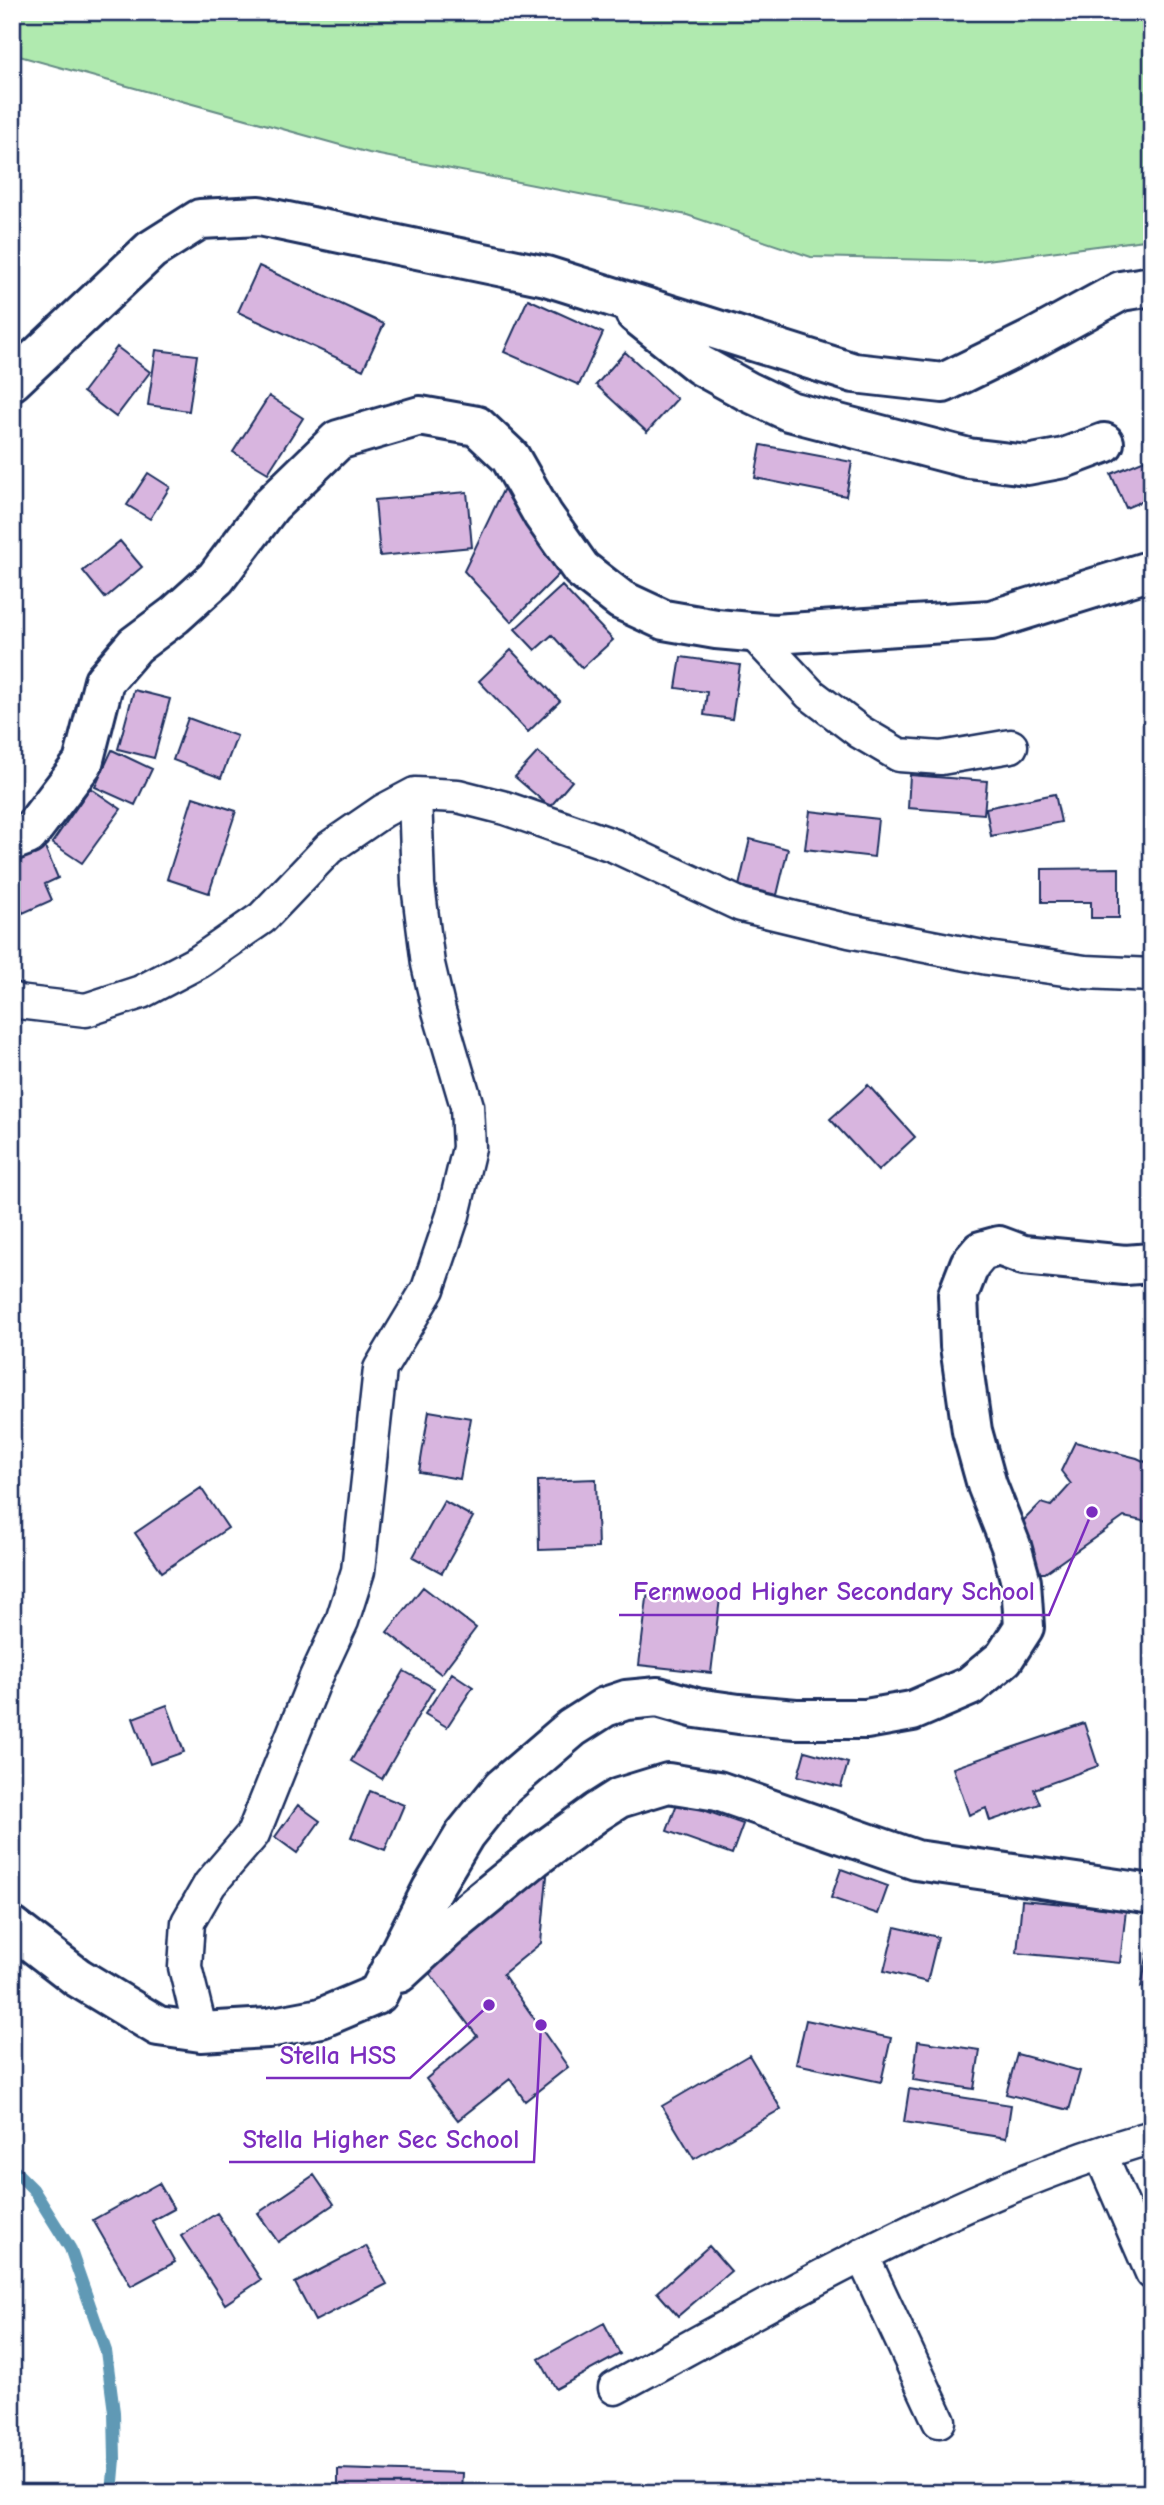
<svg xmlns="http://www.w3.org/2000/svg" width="1164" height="2505" viewBox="0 0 1164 2505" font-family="'Comic Neue',sans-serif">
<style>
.green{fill:#b0eaaf;stroke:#668c86;stroke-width:2}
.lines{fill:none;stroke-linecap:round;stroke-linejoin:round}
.stream{stroke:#6199b5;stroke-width:12}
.building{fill:#d8b5df;stroke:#1b2f5e;stroke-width:2}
.street-casing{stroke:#1b2f5e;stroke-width:37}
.secondary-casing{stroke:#1b2f5e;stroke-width:44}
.street{stroke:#fff;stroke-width:32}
.secondary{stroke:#fff;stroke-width:38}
.leader{fill:none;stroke:#7b2cbf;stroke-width:2.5}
.callout-dot{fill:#7b2cbf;stroke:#fff;stroke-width:2.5}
.callout-label{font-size:26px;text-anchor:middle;font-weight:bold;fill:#7b2cbf;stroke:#fff;stroke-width:5;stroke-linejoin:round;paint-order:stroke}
</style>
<rect width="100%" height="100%" fill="#fff"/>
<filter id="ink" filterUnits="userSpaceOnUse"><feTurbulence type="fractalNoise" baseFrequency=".0143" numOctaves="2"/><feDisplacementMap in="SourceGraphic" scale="14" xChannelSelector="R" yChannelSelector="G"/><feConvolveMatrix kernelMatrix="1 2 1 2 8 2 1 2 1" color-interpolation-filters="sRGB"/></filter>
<g filter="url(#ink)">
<path class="green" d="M12,12h1140v227l-173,22 -168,-4 -124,-42 -318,-62 -357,-99z"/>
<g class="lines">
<path class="stream" d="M12,2168l21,21 37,59 36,103 8,61 1,47 -3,34"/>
</g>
<path class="building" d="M259,266l125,58 -21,46 -125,-58z
M528,299l75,34 -24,52 -75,-33z
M117,347l33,25 -34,45 -33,-25z
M156,350l41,5 -8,56 -41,-6z
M625,352l52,47 -30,33 -51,-47z
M269,396l34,22 -35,55 -35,-21z
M761,445l91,17 -6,34 -91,-18z
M1152,457v40l-26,11 -15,-34z
M148,473l22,14 -20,32 -23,-14z
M506,484l55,88 -50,50 -47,-51z
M467,492l5,55 -92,9 -5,-56z
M120,541l22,26 -37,31 -22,-27z
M562,586l51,54 -31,28 -30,-33 -17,15 -20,-21z
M511,650l49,51 -32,31 -49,-51z
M681,657l59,8 -8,54 -28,-4 3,-23 -31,-4z
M134,690l36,9 -16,59 -36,-9z
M188,718l49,18 -16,42 -48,-18z
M112,750l40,19 -17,36 -40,-18z
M538,752l34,29 -22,26 -35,-30z
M910,775l77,6 -3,33 -76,-6z
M90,788l31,21 -39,54 -30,-20z
M1055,794l6,28 -70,14 -5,-28z
M193,797l43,14 -27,82 -42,-14z
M810,811l68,8 -4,38 -69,-8z
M750,839l38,10 -11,46 -38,-9z
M45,847l13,31 -13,6 7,16 -29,13 -11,-23v-29z
M1119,868v50h-28v-16h-49v-33z
M12,1008l7,1 -3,48h-4z
M868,1085l47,52 -37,34 -48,-52z
M429,1411l42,7 -11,61 -41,-7z
M1075,1442l62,16 15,7v58l-28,-6 -79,56h-7l-16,-51 19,-19 10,3 20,-22 -10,-13z
M596,1479l2,69 -59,2 -1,-69z
M201,1488l27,40 -66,44 -27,-39z
M444,1501l29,16 -31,56 -29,-16z
M423,1587l53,41 -35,46 -54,-42z
M648,1590l72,8 -9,75 -72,-8z
M404,1671l30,17 -52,91 -31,-18z
M452,1673l21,14 -26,40 -22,-13z
M167,1705l17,47 -34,12 -17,-46z
M1084,1723l14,43 -64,23 6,15 -50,17 -4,-13 -17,7 -16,-47z
M805,1751l43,12 -7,24 -43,-11z
M370,1791l34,14 -19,45 -34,-13z
M678,1801l65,23 -11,30 -65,-23z
M298,1805l22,16 -23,32 -22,-16z
M528,1863l19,13 -6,67 -38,31 65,93 -43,34 -15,-22 -52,41 -32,-41 51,-43 -54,-72z
M841,1869l47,17 -10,28 -47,-16z
M1022,1900l104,10 -6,53 -103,-10z
M895,1927l43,10 -11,45 -43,-11z
M1152,1932v57l-11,-2z
M806,2020l85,18 -10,44 -85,-18z
M918,2041l62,9 -6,39 -61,-9z
M1017,2054l63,17 -11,39 -63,-16z
M749,2055l32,54 -87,50 -32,-53z
M909,2089l102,16 -5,33 -102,-16z
M314,2175l20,29 -56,38 -20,-29z
M159,2183l15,26 -22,12 23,41 -44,24 -38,-66z
M217,2213l44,67 -36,24 -44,-68z
M366,2246l21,38 -72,37 -20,-38z
M709,2246l22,25 -53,45 -21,-24z
M604,2323l16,31 -64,35 -17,-30z
M338,2469l125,4 -1,20h-124z"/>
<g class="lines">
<g class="street-casing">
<path id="street" d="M752,632l58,62 50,38 39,23 42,3 70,-12
M12,999l6,3 68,8 55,-18 59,-31 62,-43 67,-70 54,-37 32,-17 43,2 47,12 110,38 126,59 108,26 139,27 97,14 67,3
M201,2032l-16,-65 3,-45 22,-38 43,-50 63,-157 26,-56 16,-50 22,-202 48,-80 25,-74 16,-67 -2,-42 -28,-95 -11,-47 -10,-79 -3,-91
M1101,2155l51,118
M862,2255l77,166
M615,2388c172,-93 348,-197 537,-251"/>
</g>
<g class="secondary-casing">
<path id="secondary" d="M635,313l65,52 47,26 42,20 179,47 59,7 37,-7 40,-15
M12,381l139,-131 49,-31 59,-3 287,60 308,97 89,10 90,-44 88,-48 31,-5
M12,841l16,-6 55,-72 21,-82 31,-36 40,-30 41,-37 55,-73 67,-65 82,-24 57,10 33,31 33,58 38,54 40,31 43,20 52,9 58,5 217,-14 161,-50
M12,1927l65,50 81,49 43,6 67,-4 53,-10 57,-24 54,-105 33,-55 37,-46 70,-60 33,-21 21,-7 32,-3 38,11 43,6 57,5h70l46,-8 58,-25 34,-28 20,-31 -3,-45 -10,-36 -24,-61 -15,-54 -12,-85 -2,-51 12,-31 11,-13 18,-5 24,9 42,4 60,6 27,-2
M399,1973l48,-44 87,-71 63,-46 22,-14 49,-15 50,8 198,69 236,34"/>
</g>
<use href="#street" class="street"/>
<use href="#secondary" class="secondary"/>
</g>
</g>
<path class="leader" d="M1092 1512L1049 1615H619M489 2005L410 2078H266M541 2025L534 2162H229"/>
<g class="callout-dot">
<circle cx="1092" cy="1512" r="7"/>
<circle cx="489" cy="2005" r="7"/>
<circle cx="541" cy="2025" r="7"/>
</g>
<g class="callout-label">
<text x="834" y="1600">Fernwood Higher Secondary School</text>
<text x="338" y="2064">Stella HSS</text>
<text x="381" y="2148">Stella Higher Sec School</text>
</g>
<rect width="1164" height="2505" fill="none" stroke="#fff" stroke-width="42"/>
<rect x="21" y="21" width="1122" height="2463" fill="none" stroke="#1b2f5e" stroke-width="2.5" filter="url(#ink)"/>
</svg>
